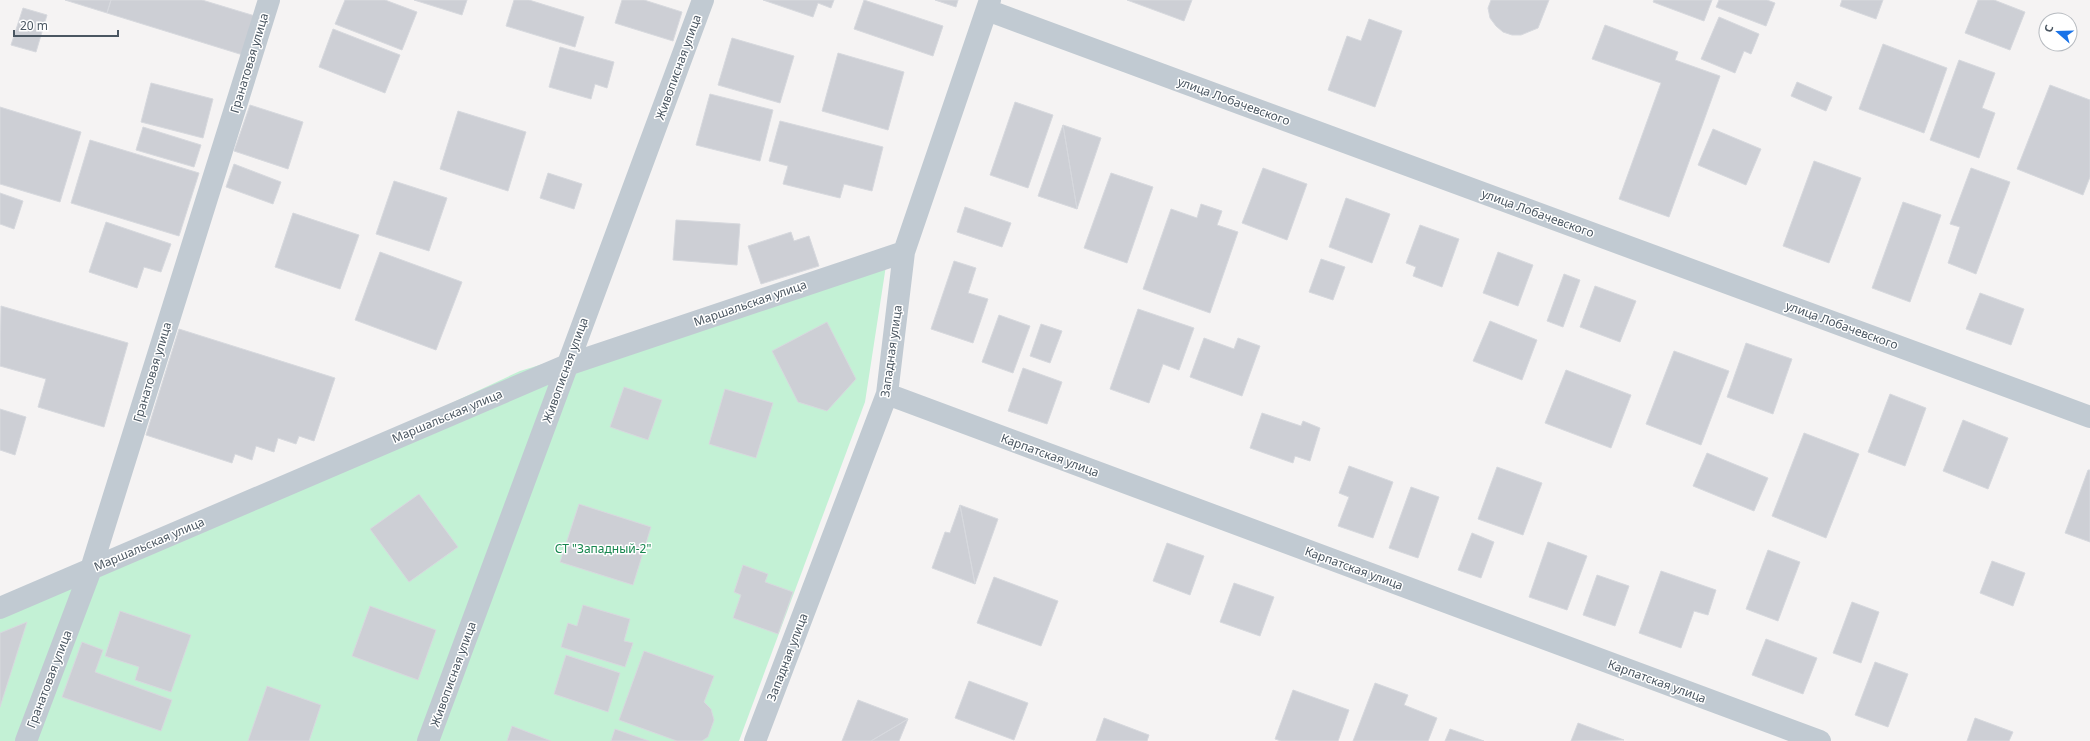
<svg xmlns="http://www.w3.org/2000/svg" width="2090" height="741" viewBox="0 0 2090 741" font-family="'Noto Sans',sans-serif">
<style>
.green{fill:#c3f1d5}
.building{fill:#cdcfd5;stroke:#d7d9de}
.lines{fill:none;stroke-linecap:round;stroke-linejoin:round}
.street{stroke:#c1cad2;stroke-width:22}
.labels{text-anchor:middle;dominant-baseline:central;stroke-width:3;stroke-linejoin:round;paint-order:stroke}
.street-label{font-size:12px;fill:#4a5661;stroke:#fff}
.park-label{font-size:12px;fill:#17864f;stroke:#fff}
</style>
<rect width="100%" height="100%" fill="#f5f3f3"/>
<path class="green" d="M887,259l-22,143 -126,339h-739v-127l520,-243z"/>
<path class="building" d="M65,0h46l-4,13z
M111,0h91l53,16 -12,39 -136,-42z
M345,0h40l32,12 -15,38 -67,-26z
M414,0h53l-5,15z
M514,0h15l55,17 -9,30 -69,-21z
M622,0h22l38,12 -9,29 -58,-18z
M763,0h71l-3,8 -13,-5 -5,14z
M864,0l79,26 -10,30 -79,-27z
M935,0h23l-2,7z
M1127,0h65l-8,21z
M1491,0h58l-11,28 -17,7h-9l-9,-3 -7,-6 -6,-8 -2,-10z
M1654,0h58l-8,21 -51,-19z
M1719,0h48l8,3 -9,23 -50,-19z
M1842,0h41l-7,19 -36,-13z
M1978,0h16l31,12 -15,38 -45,-17z
M23,8l24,7 -11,37 -25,-7z
M1719,17l40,17 -8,20 -7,-3 -9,22 -34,-14z
M1369,19l33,12 -27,76 -47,-17 19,-54 14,5z
M1605,25l73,27 -3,8 45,16 -51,141 -50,-18 42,-116 -69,-24z
M333,29l67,26 -15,38 -66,-26z
M732,38l62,18 -14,47 -62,-18z
M1883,44l64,24 -23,65 -65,-24z
M560,47l54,15 -7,26 -12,-4 -4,15 -42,-12z
M838,53l66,19 -16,58 -66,-19z
M1959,60l36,13 -13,35 13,5 -16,45 -49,-18z
M1797,82l35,15 -6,14 -35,-15z
M151,83l62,16 -10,39 -62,-16z
M2050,85l40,15v77l-7,18 -66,-26z
M710,94l63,16 -13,51 -64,-16z
M1015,102l38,13 -25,73 -38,-13z
M250,105l53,17 -15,47 -54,-18z
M0,107l81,25 -21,70 -60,-18z
M458,111l68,21 -18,59 -68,-22z
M780,121l103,26 -11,44 -28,-7 -4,14 -57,-14 5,-18 -19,-5z
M1063,125l38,13 -24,71z
M1063,125l14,84 -39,-13z
M143,127l58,18 -7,22 -58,-17z
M1713,129l48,20 -15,36 -48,-20z
M90,140l109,33 -20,63 -108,-33z
M1814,161l47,17 -32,85 -46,-17z
M234,164l47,18 -8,22 -47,-17z
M1263,168l44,16 -20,56 -45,-17z
M1971,168l39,14 -34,92 -28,-11 12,-36 -10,-3z
M548,173l34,11 -8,25 -34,-11z
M1111,173l42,14 -26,76 -43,-15z
M394,181l53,17 -18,53 -53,-17z
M0,193l23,8 -9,28 -14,-5z
M1346,198l44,16 -18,49 -43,-16z
M1903,202l38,13 -31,87 -38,-14z
M1201,204l21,7 -5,14 21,7 -28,81 -67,-24 28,-80 26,9z
M965,207l46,16 -9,24 -45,-15z
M293,213l66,22 -19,54 -65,-22z
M676,220l64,4 -3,41 -64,-5z
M106,222l65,22 -10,28 -17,-5 -7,21 -48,-16z
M1420,225l39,14 -17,48 -29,-11 3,-9 -10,-4z
M791,232l3,9 15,-5 10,30 -58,18 -13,-38z
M380,252l82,30 -26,68 -81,-30z
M1498,252l35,13 -15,41 -35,-13z
M1321,259l24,8 -12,33 -24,-8z
M954,261l22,7 -8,25 20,6 -15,44 -42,-14z
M1564,274l16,6 -17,47 -16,-6z
M1595,286l41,15 -16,41 -40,-15z
M1980,293l44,16 -13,36 -45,-16z
M1,306l127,37 -24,84 -66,-20 8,-28 -46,-13z
M1138,309l56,19 -15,42 -16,-6 -14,39 -39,-14z
M999,315l31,11 -17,47 -31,-11z
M1490,321l47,19 -15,40 -49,-19z
M827,322l29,57 -29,32 -29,-9 -26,-51z
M1041,324l21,7 -12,32 -20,-7z
M179,329l156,49 -21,63 -15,-5 -3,8 -18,-6 -4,14 -18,-6 -4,14 -17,-6 -3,9 -86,-28z
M1204,338l30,11 4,-11 22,8 -18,50 -52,-19z
M1746,343l46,16 -19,55 -46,-17z
M1674,351l55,20 -28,74 -55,-21z
M1023,368l39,14 -15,42 -39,-13z
M1566,370l65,25 -20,53 -66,-25z
M624,387l38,13 -14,40 -38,-13z
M725,389l48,14 -17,55 -47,-14z
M1890,394l36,14 -21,58 -37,-14z
M0,409l26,8 -11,38 -15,-5z
M1262,413l39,13 2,-5 17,7 -10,33 -15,-5 -2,7 -43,-15z
M1963,420l45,18 -20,51 -45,-18z
M1804,433l55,21 -33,84 -54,-22z
M1707,453l61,25 -14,33 -61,-25z
M1349,466l44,16 -20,56 -35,-12 11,-29 -10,-4z
M1497,467l45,16 -19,52 -45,-16z
M2088,470h2v72l-25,-9z
M1411,487l28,10 -21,61 -29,-10z
M419,494l39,53 -49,35 -39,-53z
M579,504l72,23 -18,58 -73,-23z
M960,505l15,79 -43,-16 13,-36 5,1z
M960,505l38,14 -23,65z
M1472,533l22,9 -13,36 -23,-8z
M1548,542l39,14 -20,54 -38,-13z
M1167,543l37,13 -14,39 -37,-14z
M1768,550l32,12 -22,59 -32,-12z
M1992,561l33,12 -12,33 -33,-13z
M743,565l25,9 -3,8 28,10 -15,42 -45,-16 8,-23 -7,-3z
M1661,571l55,19 -8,25 -14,-4 -13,37 -42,-15z
M1597,575l32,11 -14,40 -32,-11z
M994,577l64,24 -17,45 -64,-23z
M1234,583l40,14 -14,39 -40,-14z
M1852,602l27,10 -18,51 -28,-10z
M583,605l47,14 -6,22 9,2 -8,24 -64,-20 7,-24 9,3z
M370,606l66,24 -18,50 -66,-24z
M120,611l71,24 -20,57 -36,-12 4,-13 -34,-11z
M27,622l-27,85v-74z
M1766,639l51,19 -14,36 -51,-19z
M82,642l21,8 -8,22 77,28 -11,31 -99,-34z
M644,651l70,25 -10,26 7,7 3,11 -6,17 -6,4h-25l-58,-21z
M566,655l54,18 -12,39 -54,-18z
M1875,662l33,12 -20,53 -33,-12z
M969,681l59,22 -14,37 -59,-22z
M1375,683l33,12 -4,10 33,13 -9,23h-75z
M267,686l54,19 -12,36h-61z
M1293,690l56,20 -11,31h-57l-6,-2z
M858,700l50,19 -37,22h-29z
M1104,718l45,17 -2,6h-51z
M1975,718l38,14 -4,9h-42z
M908,719l-9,22h-28z
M1578,723l46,17 -53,1z
M512,726l39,15h-44z
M615,729l34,12h-38z
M1450,729l34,12h-39z"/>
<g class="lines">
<path class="street" d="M987,10l1103,407
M887,394l933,347
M0,608l567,-243 337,-113
M26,741l65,-172 178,-569
M428,741l275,-741
M755,741l132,-347 17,-142 86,-252"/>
</g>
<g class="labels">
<g class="street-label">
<text transform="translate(249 63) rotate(-73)">Гранатовая улица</text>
<text transform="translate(678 67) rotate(-70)">Живописная улица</text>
<text transform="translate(1234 101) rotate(20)">улица Лобачевского</text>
<text transform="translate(1538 213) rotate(20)">улица Лобачевского</text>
<text transform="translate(750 303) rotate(-19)">Маршальская улица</text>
<text transform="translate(1842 325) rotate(20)">улица Лобачевского</text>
<text transform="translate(891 351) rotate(-82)">Западная улица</text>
<text transform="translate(565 370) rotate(-70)">Живописная улица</text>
<text transform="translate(152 372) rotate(-73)">Гранатовая улица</text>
<text transform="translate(447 416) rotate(-23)">Маршальская улица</text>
<text transform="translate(1050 455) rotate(20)">Карпатская улица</text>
<text transform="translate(149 544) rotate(-23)">Маршальская улица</text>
<text transform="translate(1354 568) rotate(20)">Карпатская улица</text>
<text transform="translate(787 657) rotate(-69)">Западная улица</text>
<text transform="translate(453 674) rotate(-70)">Живописная улица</text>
<text transform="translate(49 679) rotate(-69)">Гранатовая улица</text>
<text transform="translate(1657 681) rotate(20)">Карпатская улица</text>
</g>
<g class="park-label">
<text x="603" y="548">СТ "Западный-2"</text>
</g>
</g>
<g transform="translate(2058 32) rotate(290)"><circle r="19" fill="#ffffff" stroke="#b7bbc0"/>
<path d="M0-3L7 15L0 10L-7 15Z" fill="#1a73e8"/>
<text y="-6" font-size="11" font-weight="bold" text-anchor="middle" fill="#4a5661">С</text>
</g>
<path d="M14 30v6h104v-6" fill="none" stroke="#4a5661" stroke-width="2"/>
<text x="20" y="30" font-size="12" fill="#4a5661" stroke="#ffffff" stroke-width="3" paint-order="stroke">20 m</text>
</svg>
